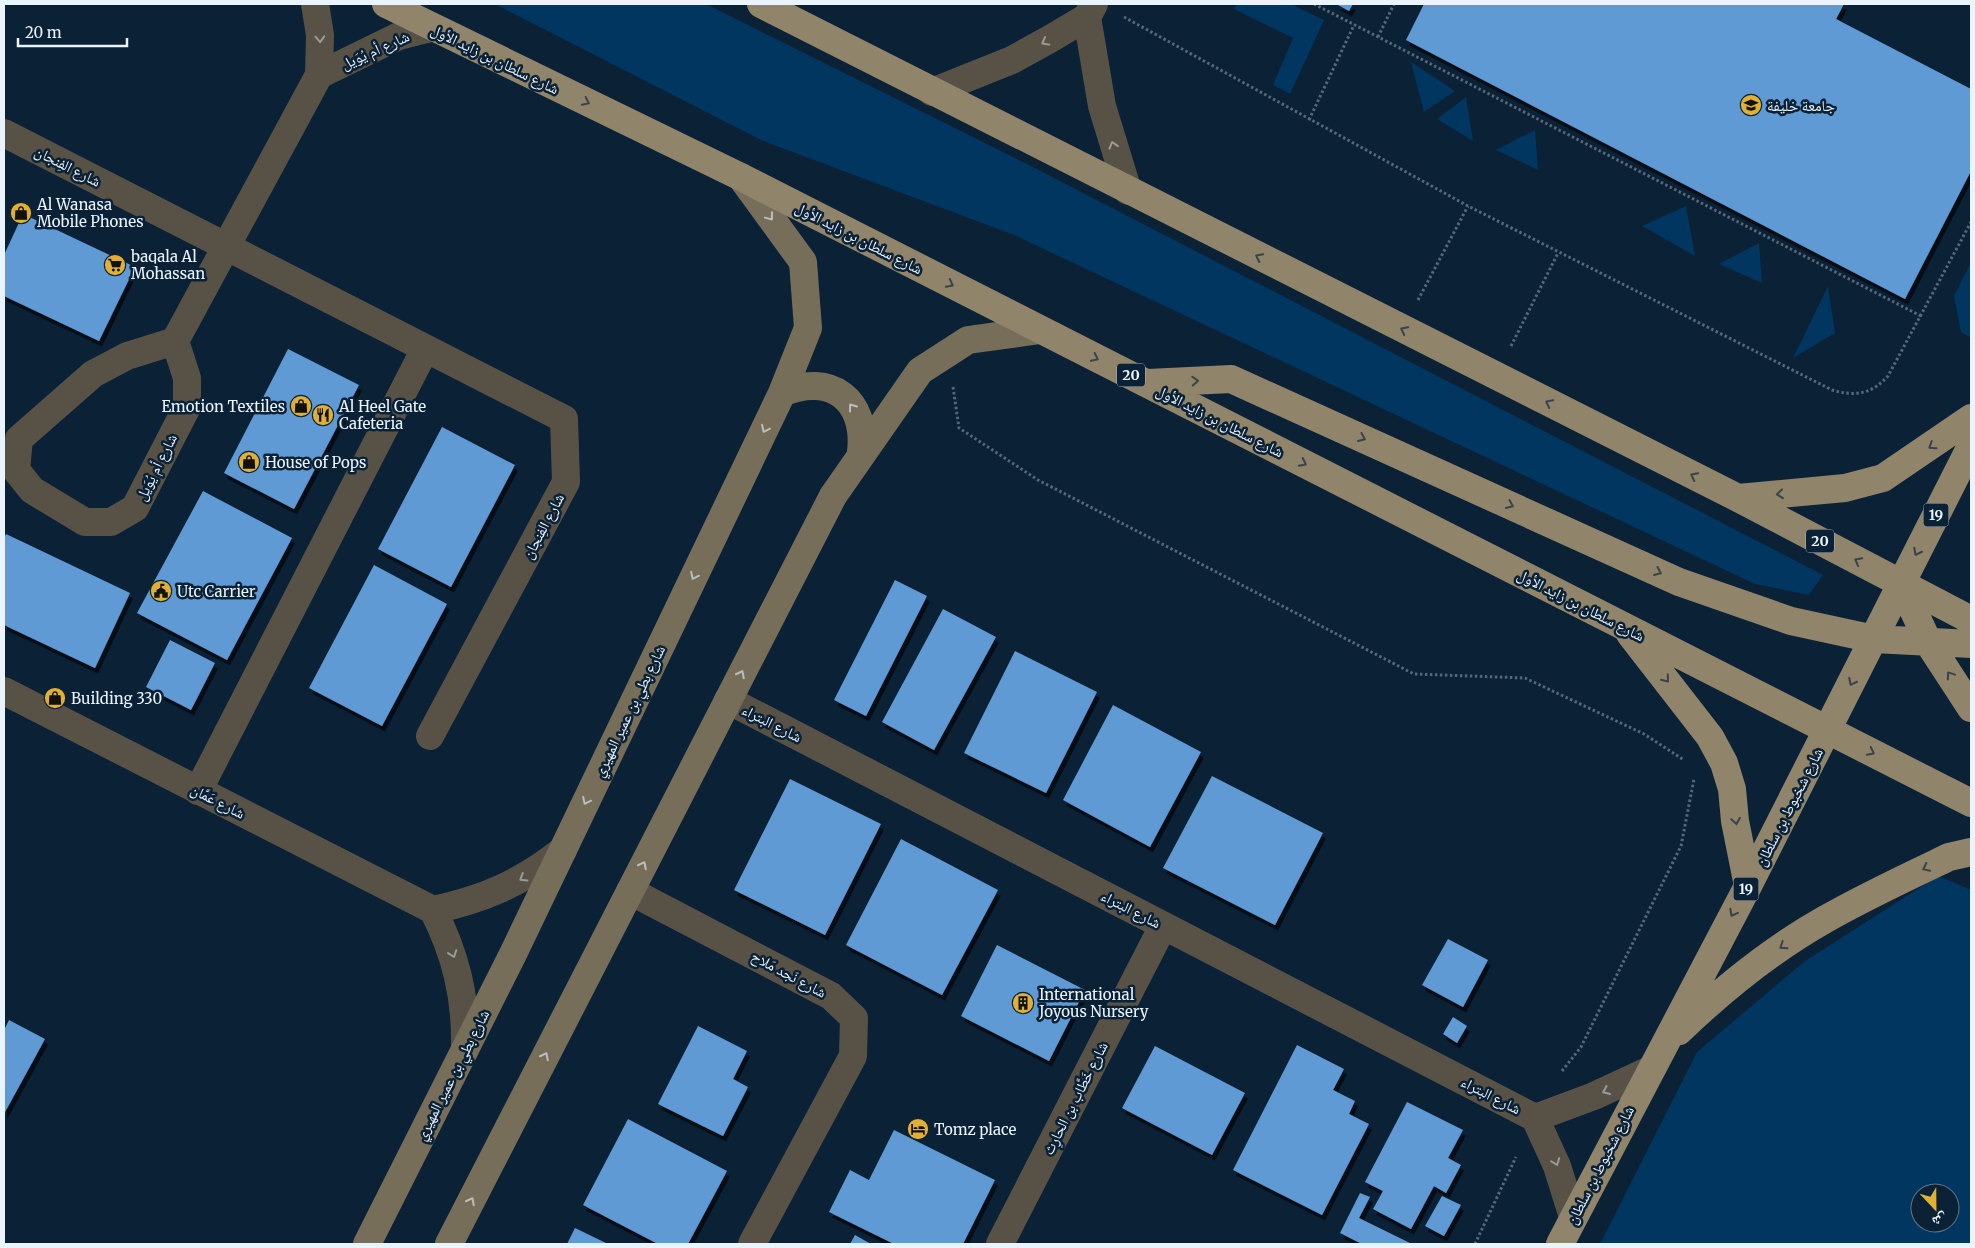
<svg xmlns="http://www.w3.org/2000/svg" width="1975" height="1248" viewBox="0 0 1975 1248" font-family="Merriweather,'Noto Naskh Arabic',serif">
<style>
.green{fill:#003660;fill-rule:evenodd}
.building{fill:#5e9ad5;filter:url(#shadow)}
.lines{fill:none;stroke-linecap:round;stroke-linejoin:round}
.path{stroke:#556778;stroke-width:3;stroke-dasharray:2.5 2.5;stroke-linecap:butt}
.street{stroke:#585246;stroke-width:28}
.secondary{stroke:#776e5a;stroke-width:28}
.primary{stroke:#90846a;stroke-width:28}
.oneway{stroke:#999b99}
.oneway2{stroke:#3a4448}
.oneway3{stroke:#bbbebd}
.labels{text-anchor:middle;dominant-baseline:central;stroke-width:5;stroke-linejoin:round;paint-order:stroke}
.shield{fill:#0b2135;stroke:#a6b5c2;stroke-width:1}
.shield-label{font-size:14px;font-weight:bold;fill:#e9f4ff}
.street-label{font-size:15px;fill:#e9f4ff;stroke:#0b2135}
.poi-label{font-size:15px;fill:#e9f4ff;stroke:#0b2135;text-anchor:start}
</style>
<defs>
<filter id="shadow"><feDropShadow dx="3" dy="5.5" stdDeviation="0" flood-color="#0009"/></filter>
</defs>
<rect width="100%" height="100%" fill="#0b2135"/>
<path class="green" d="M495,4h211l317,158 800,413 -14,20 -54,-11 -741,-349 -253,-95z
M1237,4h54l33,16 -34,74 -17,-9 20,-47 -59,-29z
M1411,62l44,29 -31,21z
M1466,97l7,44 -36,-22z
M1535,130l3,40 -42,-20z
M1686,206l9,50 -53,-30z
M1759,243l3,40 -43,-19z
M1971,262v76l-10,-6 -7,-36z
M1828,286l7,47 -42,25z
M1938,876l33,14v354h-371l97,-192 108,-91zM1920,1193h30v30h-30z"/>
<path class="building" d="M1336,4h17l-4,7z
M1424,4h420l-8,15 135,70v82l-66,128 -499,-259z
M23,214l112,53 -36,74 -95,-45v-41z
M288,349l71,36 -65,124 -70,-36z
M442,427l73,38 -64,122 -73,-38z
M203,491l89,47 -65,122 -90,-47z
M6,534l124,59 -35,75 -91,-43v-87z
M374,565l73,39 -65,122 -73,-38z
M895,580l32,16 -61,120 -32,-16z
M943,609l53,28 -62,113 -52,-28z
M170,640l45,23 -24,47 -45,-23z
M1015,651l82,41 -51,101 -82,-40z
M1113,705l88,47 -51,95 -87,-47z
M1212,776l111,57 -48,92 -112,-57z
M790,779l91,45 -56,111 -91,-45z
M901,839l97,51 -56,105 -96,-50z
M1448,939l40,21 -25,47 -41,-22z
M997,945l88,45 -36,71 -88,-45z
M1453,1017l14,9 -10,17 -14,-9z
M9,1020l36,19 -41,75v-84z
M698,1026l49,25 -14,28 15,8 -25,49 -65,-32z
M1297,1045l47,24 -11,21 22,11 -6,13 20,10 -47,91 -89,-45z
M1155,1046l90,47 -33,62 -90,-47z
M1407,1102l56,28 -15,28 13,7 -15,28 -12,-7 -23,43 -38,-20 10,-18 -18,-9z
M628,1119l99,52 -39,73h-30l-75,-39z
M894,1130l101,50 -32,64h-69l-65,-32 21,-42 19,10z
M1360,1193l10,4 -11,21 53,26h-50l-22,-11z
M1442,1196l19,9 -17,31 -19,-10z
M575,1228l33,16h-41z
M855,1235l16,9h-21z"/>
<g class="lines">
<path class="path" d="M1314,4l607,312
M1124,17l344,189 364,184c23,7 40,4 56,-14l83,-154
M1378,37l16,-33
M1309,120l45,-95
M1418,300l50,-94
M1511,346l47,-93
M953,387l6,41 79,52 376,194 111,4 119,56 40,26
M1562,1071l19,-24 100,-201 13,-67
M1475,1244l41,-87"/>
<path class="street" d="M1087,17l15,89 26,85
M319,75l80,-39 32,-8
M932,92l80,-32 38,-21 37,-22 7,-13
M4,133l560,286 2,63 -136,254
M175,341l12,37v29l-52,101 -24,14h-26l-53,-32 -16,-20 3,-31 74,-65 34,-18 48,-15 144,-266 1,-40 -5,-31
M4,691l429,219c23,45 33,87 32,138
M728,700l807,418 22,48 16,51
M198,791l227,-442
M630,891l201,105 23,22 -1,38 -101,188
M433,910c52,-11 88,-27 130,-60
M1535,1118l59,-22 56,-26
M1000,1244l163,-318"/>
<path class="secondary" d="M782,393c49,-21 85,7 79,59
M367,1244l146,-290 269,-561 26,-65 -5,-66 -62,-85
M449,1244l384,-748 87,-125 48,-31 72,-10"/>
<path class="primary" d="M386,4l355,173 1230,626
M761,4l977,494 233,122
M1148,383l83,-4 448,203 112,39 83,18 97,5
M1738,498l107,-10 38,-10 88,-60
M1901,583l27,59 43,66
M1630,634l80,103 14,26 8,26 3,32 13,65
M1679,1031c44,-42 92,-81 145,-111 40,-23 83,-43 125,-63l22,-5
M1560,1244l188,-358 223,-440"/>
</g>
<defs><path id="oneway-chevron" d="M-2-3.5L2.5 0L-2 3.5" fill="none" stroke-width="1.6" stroke-linecap="round" stroke-linejoin="round" transform="scale(1.25)"/></defs>
<g class="oneway">
<use href="#oneway-chevron" transform="translate(320 39) rotate(88)"/>
<use href="#oneway-chevron" transform="translate(1045 42) rotate(151)"/>
<use href="#oneway-chevron" transform="translate(1113 145) rotate(-107)"/>
<use href="#oneway-chevron" transform="translate(523 878) rotate(148)"/>
<use href="#oneway-chevron" transform="translate(453 954) rotate(70)"/>
<use href="#oneway-chevron" transform="translate(1606 1091) rotate(156)"/>
<use href="#oneway-chevron" transform="translate(1556 1162) rotate(69)"/>
</g>
<g class="oneway2">
<use href="#oneway-chevron" transform="translate(586 102) rotate(26)"/>
<use href="#oneway-chevron" transform="translate(1259 257) rotate(-153)"/>
<use href="#oneway-chevron" transform="translate(950 284) rotate(27)"/>
<use href="#oneway-chevron" transform="translate(1404 330) rotate(-153)"/>
<use href="#oneway-chevron" transform="translate(1095 358) rotate(26)"/>
<use href="#oneway-chevron" transform="translate(1195 381) rotate(-3)"/>
<use href="#oneway-chevron" transform="translate(1549 403) rotate(-153)"/>
<use href="#oneway-chevron" transform="translate(1362 438) rotate(24)"/>
<use href="#oneway-chevron" transform="translate(1932 446) rotate(147)"/>
<use href="#oneway-chevron" transform="translate(1303 463) rotate(27)"/>
<use href="#oneway-chevron" transform="translate(1694 476) rotate(-153)"/>
<use href="#oneway-chevron" transform="translate(1780 494) rotate(174)"/>
<use href="#oneway-chevron" transform="translate(1510 505) rotate(24)"/>
<use href="#oneway-chevron" transform="translate(1917 552) rotate(117)"/>
<use href="#oneway-chevron" transform="translate(1858 561) rotate(-152)"/>
<use href="#oneway-chevron" transform="translate(1658 572) rotate(24)"/>
<use href="#oneway-chevron" transform="translate(1950 675) rotate(-124)"/>
<use href="#oneway-chevron" transform="translate(1666 679) rotate(51)"/>
<use href="#oneway-chevron" transform="translate(1852 682) rotate(117)"/>
<use href="#oneway-chevron" transform="translate(1871 752) rotate(27)"/>
<use href="#oneway-chevron" transform="translate(1736 821) rotate(81)"/>
<use href="#oneway-chevron" transform="translate(1926 868) rotate(154)"/>
<use href="#oneway-chevron" transform="translate(1733 913) rotate(118)"/>
<use href="#oneway-chevron" transform="translate(1783 946) rotate(147)"/>
</g>
<g class="oneway3">
<use href="#oneway-chevron" transform="translate(770 217) rotate(53)"/>
<use href="#oneway-chevron" transform="translate(852 407) rotate(-126)"/>
<use href="#oneway-chevron" transform="translate(765 429) rotate(116)"/>
<use href="#oneway-chevron" transform="translate(694 576) rotate(116)"/>
<use href="#oneway-chevron" transform="translate(741 674) rotate(-63)"/>
<use href="#oneway-chevron" transform="translate(586 801) rotate(116)"/>
<use href="#oneway-chevron" transform="translate(643 865) rotate(-63)"/>
<use href="#oneway-chevron" transform="translate(545 1056) rotate(-63)"/>
<use href="#oneway-chevron" transform="translate(471 1201) rotate(-63)"/>
</g>
<defs>
<g id="university-disc" transform="scale(1.125)"><circle r="9.5" fill="#dfb034" stroke="#0b2135"/><path d="M0-5L7-2L0 1L-7-2ZM-4 1L0 2.5L4 1V4Q0 6-4 4Z" fill="#111"/></g>
<g id="shop-disc" transform="scale(1.125)"><circle r="9.5" fill="#dfb034" stroke="#0b2135"/><path d="M-5-2.5h2.3a2.7 3.5 0 0 1 5.4 0H5L5.5 6h-11ZM-1.5-2.5h3a1.5 2.3 0 0 0-3 0Z" fill="#111"/></g>
<g id="supermarket-disc" transform="scale(1.125)"><circle r="9.5" fill="#dfb034" stroke="#0b2135"/><path d="M-6-5.5h2.5l.6 2H6L4.5 2H-2.5L-4.4-4H-6ZM-1.5 3.2a1.3 1.3 0 1 0 .1 0ZM3 3.2a1.3 1.3 0 1 0 .1 0Z" fill="#111"/></g>
<g id="restaurant-disc" transform="scale(1.125)"><circle r="9.5" fill="#dfb034" stroke="#0b2135"/><path d="M-5-6h1v4h1v-4h1v4h1v-4h1v5L-1.5 .5V6h-2V.5L-5-1ZM5-6V6H3V1.5H1.5Q1.5-4 5-6Z" fill="#111"/></g>
<g id="civic-disc" transform="scale(1.125)"><circle r="9.5" fill="#dfb034" stroke="#0b2135"/><path d="M-.6-6.5H3V-4.5H.6V-3L4-1V1h2V6H-6V1h2V-1L-.6-3ZM-1.2 2.5V6h2.4V2.5Z" fill="#111"/></g>
<g id="building-disc" transform="scale(1.125)"><circle r="9.5" fill="#dfb034" stroke="#0b2135"/><path d="M-4-6H4V6H1V3H-1V6H-4ZM-2.5-4.3h1.7v1.8h-1.7ZM.8-4.3h1.7v1.8H.8ZM-2.5-1h1.7V.8h-1.7ZM.8-1h1.7V.8H.8Z" fill="#111"/></g>
<g id="hotel-disc" transform="scale(1.125)"><circle r="9.5" fill="#dfb034" stroke="#0b2135"/><path d="M-6-4.5h1.5V1H6V5H4.5V3h-9V5H-6ZM-4 0a1.8 1.8 0 1 1 3.6 0ZM.5 0V-2.5h3Q6-2.5 6 0Z" fill="#111"/></g>
</defs>
<g fill-rule="evenodd">
<use href="#university-disc" x="1751" y="105"/>
<use href="#shop-disc" x="21" y="213"/>
<use href="#supermarket-disc" x="115" y="265"/>
<use href="#shop-disc" x="301" y="406"/>
<use href="#restaurant-disc" x="323" y="415"/>
<use href="#shop-disc" x="249" y="462"/>
<use href="#civic-disc" x="161" y="591"/>
<use href="#shop-disc" x="55" y="698"/>
<use href="#building-disc" x="1023" y="1003"/>
<use href="#hotel-disc" x="918" y="1129"/>
</g>
<g class="labels">
<g class="shield">
<rect x="1117" y="363.5" width="28" height="23" rx="4"/>
<rect x="1923.5" y="503.5" width="25" height="23" rx="4"/>
<rect x="1806" y="529.5" width="28" height="23" rx="4"/>
<rect x="1733.5" y="877.5" width="25" height="23" rx="4"/>
</g>
<g class="shield-label">
<text x="1131" y="375">20</text>
<text x="1936" y="515">19</text>
<text x="1820" y="541">20</text>
<text x="1746" y="889">19</text>
</g>
<g class="street-label">
<text transform="translate(375 50) rotate(-24)">شارع أم يُوَيل</text>
<text transform="translate(495 59) rotate(26)">شارع سلطان بن زايد الأول</text>
<text transform="translate(68 166) rotate(27)">شارع الفِنجان</text>
<text transform="translate(859 238) rotate(27)">شارع سلطان بن زايد الأول</text>
<text transform="translate(1220 421) rotate(27)">شارع سلطان بن زايد الأول</text>
<text transform="translate(156 467) rotate(-63)">شارع أم يُوَيل</text>
<text transform="translate(543 526) rotate(-62)">شارع الفِنجان</text>
<text transform="translate(1581 605) rotate(27)">شارع سلطان بن زايد الأول</text>
<text transform="translate(629 711) rotate(-64)">شارع بطي بن عمير المهيري</text>
<text transform="translate(772 723) rotate(27)">شارع البتراء</text>
<text transform="translate(218 801) rotate(27)">شارع عَمَّان</text>
<text transform="translate(1789 807) rotate(-63)">شارع شخبوط بن سلطان</text>
<text transform="translate(1131 909) rotate(27)">شارع البتراء</text>
<text transform="translate(789 974) rotate(28)">شارع نَجد مَلاح</text>
<text transform="translate(452 1075) rotate(-63)">شارع بطي بن عمير المهيري</text>
<text transform="translate(1491 1095) rotate(27)">شارع البتراء</text>
<text transform="translate(1075 1098) rotate(-63)">شارع خَطَّاب بن الحارِث</text>
<text transform="translate(1600 1165) rotate(-63)">شارع شخبوط بن سلطان</text>
</g>
<g class="poi-label">
<text x="1767" y="105">جامعة خليفة</text>
<text x="37" y="204">Al Wanasa<tspan x="37" dy="17">Mobile Phones</tspan></text>
<text x="131" y="256">baqala Al<tspan x="131" dy="17">Mohassan</tspan></text>
<text x="285" y="406" text-anchor="end">Emotion Textiles</text>
<text x="339" y="406">Al Heel Gate<tspan x="339" dy="17">Cafeteria</tspan></text>
<text x="265" y="462">House of Pops</text>
<text x="177" y="591">Utc Carrier</text>
<text x="71" y="698">Building 330</text>
<text x="1039" y="994">International<tspan x="1039" dy="17">Joyous Nursery</tspan></text>
<text x="934" y="1129">Tomz place</text>
</g>
</g>
<rect width="1975" height="1248" fill="none" stroke="#e9f4ff" stroke-width="10"/>
<g transform="translate(1935 1208) rotate(158)"><circle r="24" fill="#0b2135" stroke="#647586"/>
<path d="M0-4L9 19L0 12L-9 19Z" fill="#dfb034"/>
<text y="-8" font-size="14" font-weight="bold" text-anchor="middle" fill="#e9f4ff">ش</text>
</g>
<path d="M18 38v8h109v-8" fill="none" stroke="#e9f4ff" stroke-width="2.5"/>
<text x="25" y="38" font-size="15" fill="#e9f4ff" stroke="#0b2135" stroke-width="4" paint-order="stroke">20 m</text>
</svg>
